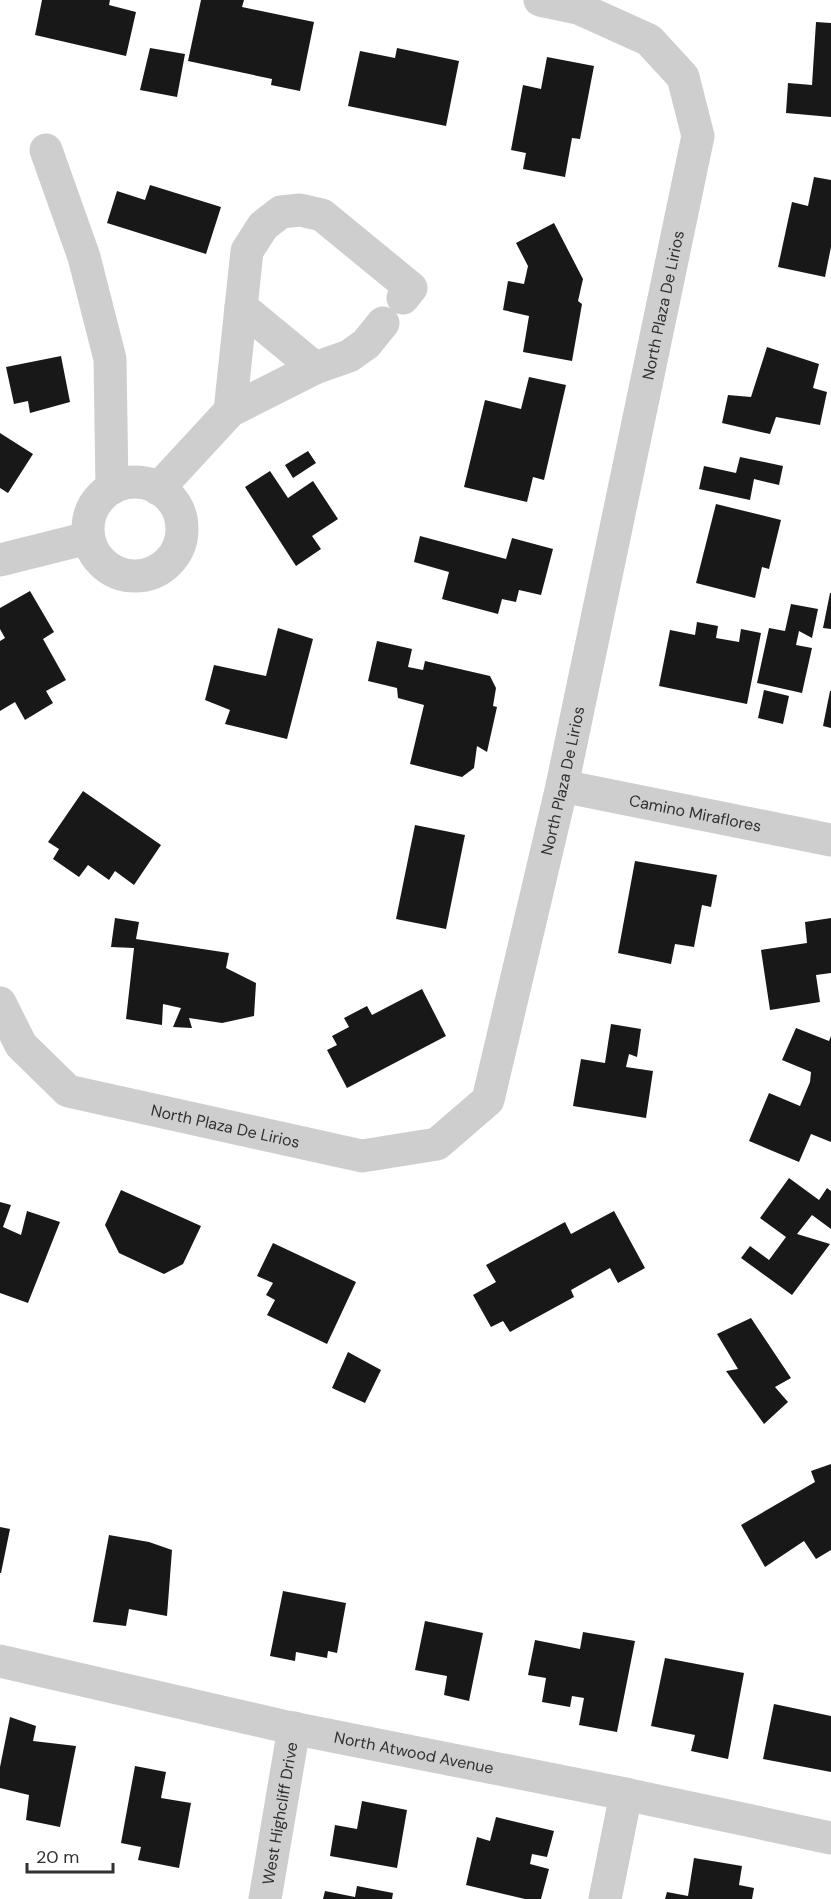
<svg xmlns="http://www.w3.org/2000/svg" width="831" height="1899" viewBox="0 0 831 1899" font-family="'DM Sans',sans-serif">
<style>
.building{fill:#181818}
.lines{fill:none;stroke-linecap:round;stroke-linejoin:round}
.minor{stroke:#cecece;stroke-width:33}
.labels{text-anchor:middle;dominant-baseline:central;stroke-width:6;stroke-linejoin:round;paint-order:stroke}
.street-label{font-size:16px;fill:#313131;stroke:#fff}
</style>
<rect width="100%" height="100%" fill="#fff"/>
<path class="building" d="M42,0h68l-1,5 27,7 -10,44 -91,-21z
M201,0h43l-2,7 72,15 -14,69 -29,-6 1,-6 -84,-18z
M816,22l15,1v94l-45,-4 2,-30 24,2z
M150,48l35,6 -8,43 -37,-7z
M397,48l62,13 -13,65 -98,-20 12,-55 35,7z
M547,57l47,9 -14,73 -8,-1 -7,39 -42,-8 3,-16 -15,-3 12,-65 18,4z
M814,177l17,3v67l-6,30 -47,-10 14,-65 16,4z
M150,185l71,22 -15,47 -99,-31 10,-32 28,9z
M554,223l29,56 -5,22 4,3 -10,57 -49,-9 6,-36 -26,-6 5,-29 16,3 4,-18 -12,-23z
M767,347l52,17 -6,24 14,4 -7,33 -44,-8 -6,17 -48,-11 6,-28 23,2z
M61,356l9,46 -40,11 -2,-12 -14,3 -8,-37z
M529,377l37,8 -22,95 -11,-3 -6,25 -63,-15 21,-87 36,9z
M0,433l33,21 -25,39 -8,-5z
M308,451l8,12 -23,15 -8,-13z
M740,457l43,9 -4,19 -25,-6 -4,21 -51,-11 5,-23 32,7z
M270,471l18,27 25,-17 25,38 -26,17 9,13 -25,17 -51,-79z
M716,504l65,16 -12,49 -7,-2 -7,31 -59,-15z
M420,536l86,23 6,-21 41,11 -12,46 -22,-5 -3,12 -14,-3 -4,15 -56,-15 7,-27 -35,-10z
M30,591l24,41 -11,7 23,41 -20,11 7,12 -28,17 -10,-18 -15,9v-70l5,-3 -5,-9v-21z
M830,593h1v36l-8,-1z
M791,604l27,5 -6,29 -13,-7 -3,14 16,3 -10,45 -45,-10 12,-55 16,3z
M697,622l21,4 -2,12 23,4 2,-13 20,4 -14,71 -88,-18 11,-56 25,5z
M278,628l35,11 -26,100 -62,-15 5,-14 -25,-10 9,-35 52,11z
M377,641l35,8 -4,18 15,3 2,-9 65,15 6,12 -3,18 4,1 -10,45 -10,-6 -3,22 -12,9 -52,-13 14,-59 -26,-7 -1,-10 -29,-7z
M764,690l25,6 -6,28 -25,-6z
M830,691h1v37l-8,-2z
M83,791l78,54 -27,40 -19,-14 -6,9 -21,-15 -9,12 -26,-18 6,-10 -11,-7z
M415,825l50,10 -19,94 -50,-10z
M635,861l82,14 -6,32 -9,-2 -8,42 -19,-3 -4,20 -53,-11z
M115,918l24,4 -3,17 93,14 -3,15 30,15 -2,33 -32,7 -33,-5 3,10 -19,-1 8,-19 -18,-4 -1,21 -36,-6 8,-71 -23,-1z
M831,918v55l-15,2 4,27 -50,8 -9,-60 46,-7 -2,-21z
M422,989l24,47 -99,52 -20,-38 10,-5 -5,-9 17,-9 -5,-9 23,-12 5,9z
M611,1024l30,5 -4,28 -8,-3 -3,13 27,4 -7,47 -73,-12 8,-47 24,4z
M796,1028l33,13 2,-5v106l-20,-8 -12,28 -50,-21 20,-48 31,13 10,-24 1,-10 -29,-12z
M789,1178l30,22 8,-12 4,3v38l-19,-14 -15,19 33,10 -38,51 -51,-37 9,-12 19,14 17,-23 -26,-19z
M121,1190l80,36 -18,38 -19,10 -45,-21 -14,-28z
M0,1202l11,3 -8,22 18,8 6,-24 33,11 -32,81 -28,-10z
M614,1211l31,57 -27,15 -8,-15 -39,22 3,7 -64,35 -7,-11 -12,6 -18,-32 23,-13 -10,-17 79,-43 6,12z
M273,1243l83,39 -29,62 -60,-29 8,-15 -9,-5 7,-12 -16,-7z
M751,1318l40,60 -16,9 13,15 -24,22 -38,-53 12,-2 -21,-35z
M348,1352l33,18 -16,33 -33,-15z
M831,1464v86l-15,9 -12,-18 -39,26 -24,-42 74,-43 -4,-11z
M0,1527l10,2 -9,44h-1z
M109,1535l40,7 23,8 -5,66 -38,-7 -3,17 -33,-4z
M283,1591l63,12 -9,50 -9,-2 -1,7 -31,-6 -1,9 -25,-5z
M425,1621l58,12 -14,68 -25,-6 3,-19 -32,-6z
M583,1632l52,9 -18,91 -38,-7 5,-27 -12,-2 -2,11 -28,-5 4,-24 -18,-3 7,-35 45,9z
M665,1658l79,15 -16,86 -37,-8 4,-16 -44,-9z
M774,1704l57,12v56l-68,-13z
M10,1717l26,9 -3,15 43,5 -16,81 -34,-7 3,-25 -29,-7v-21z
M135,1766l31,6 -5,26 30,5 -12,65 -41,-8 3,-13 -20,-4z
M362,1801l45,9 -10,58 -67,-12 5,-31 22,4z
M496,1817l58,14 -7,26 -15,-3 -2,10 19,5 -8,30h-16l-59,-14 11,-48 13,4z
M694,1858l48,8 -3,19 15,3 -2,11h-87l2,-7 21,4z
M357,1886l36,7 -1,6h-69l2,-8 30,6z"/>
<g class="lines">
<g class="minor">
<path d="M46,150l38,107 26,102 2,129"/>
<path d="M241,307l74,61"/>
<path d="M230,411l17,-160 16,-25 18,-14 19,-2 22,5 89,73 -8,10"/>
<circle cx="135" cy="529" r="47"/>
<path d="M158,489l72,-78 85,-43 34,-12 17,-12 17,-21"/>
<path d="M0,560l88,-22"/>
<path id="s1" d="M562,786l269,54"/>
<path id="s2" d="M0,1003l21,42 47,46 294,65 75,-12 51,-44 74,-314 136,-650 -15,-59 -34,-37 -71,-32 -38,-8"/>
<path id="s3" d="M0,1661l287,66 333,66 211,45"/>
<path id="s4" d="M265,1899l29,-171"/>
<path d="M605,1899l21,-105"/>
</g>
</g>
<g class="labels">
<g class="street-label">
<text stroke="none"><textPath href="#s2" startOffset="1371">North Plaza De Lirios</textPath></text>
<text stroke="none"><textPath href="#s2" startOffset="885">North Plaza De Lirios</textPath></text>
<text stroke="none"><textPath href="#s1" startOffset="136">Camino Miraflores</textPath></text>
<text stroke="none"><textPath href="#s2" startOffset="274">North Plaza De Lirios</textPath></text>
<text stroke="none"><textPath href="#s3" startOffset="424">North Atwood Avenue</textPath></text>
<text stroke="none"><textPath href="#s4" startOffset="87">West Highcliff Drive</textPath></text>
</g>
</g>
<path d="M27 1863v9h86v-9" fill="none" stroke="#313131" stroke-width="3"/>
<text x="36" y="1863" font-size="18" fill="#313131" stroke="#ffffff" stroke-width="4.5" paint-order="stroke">20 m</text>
</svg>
